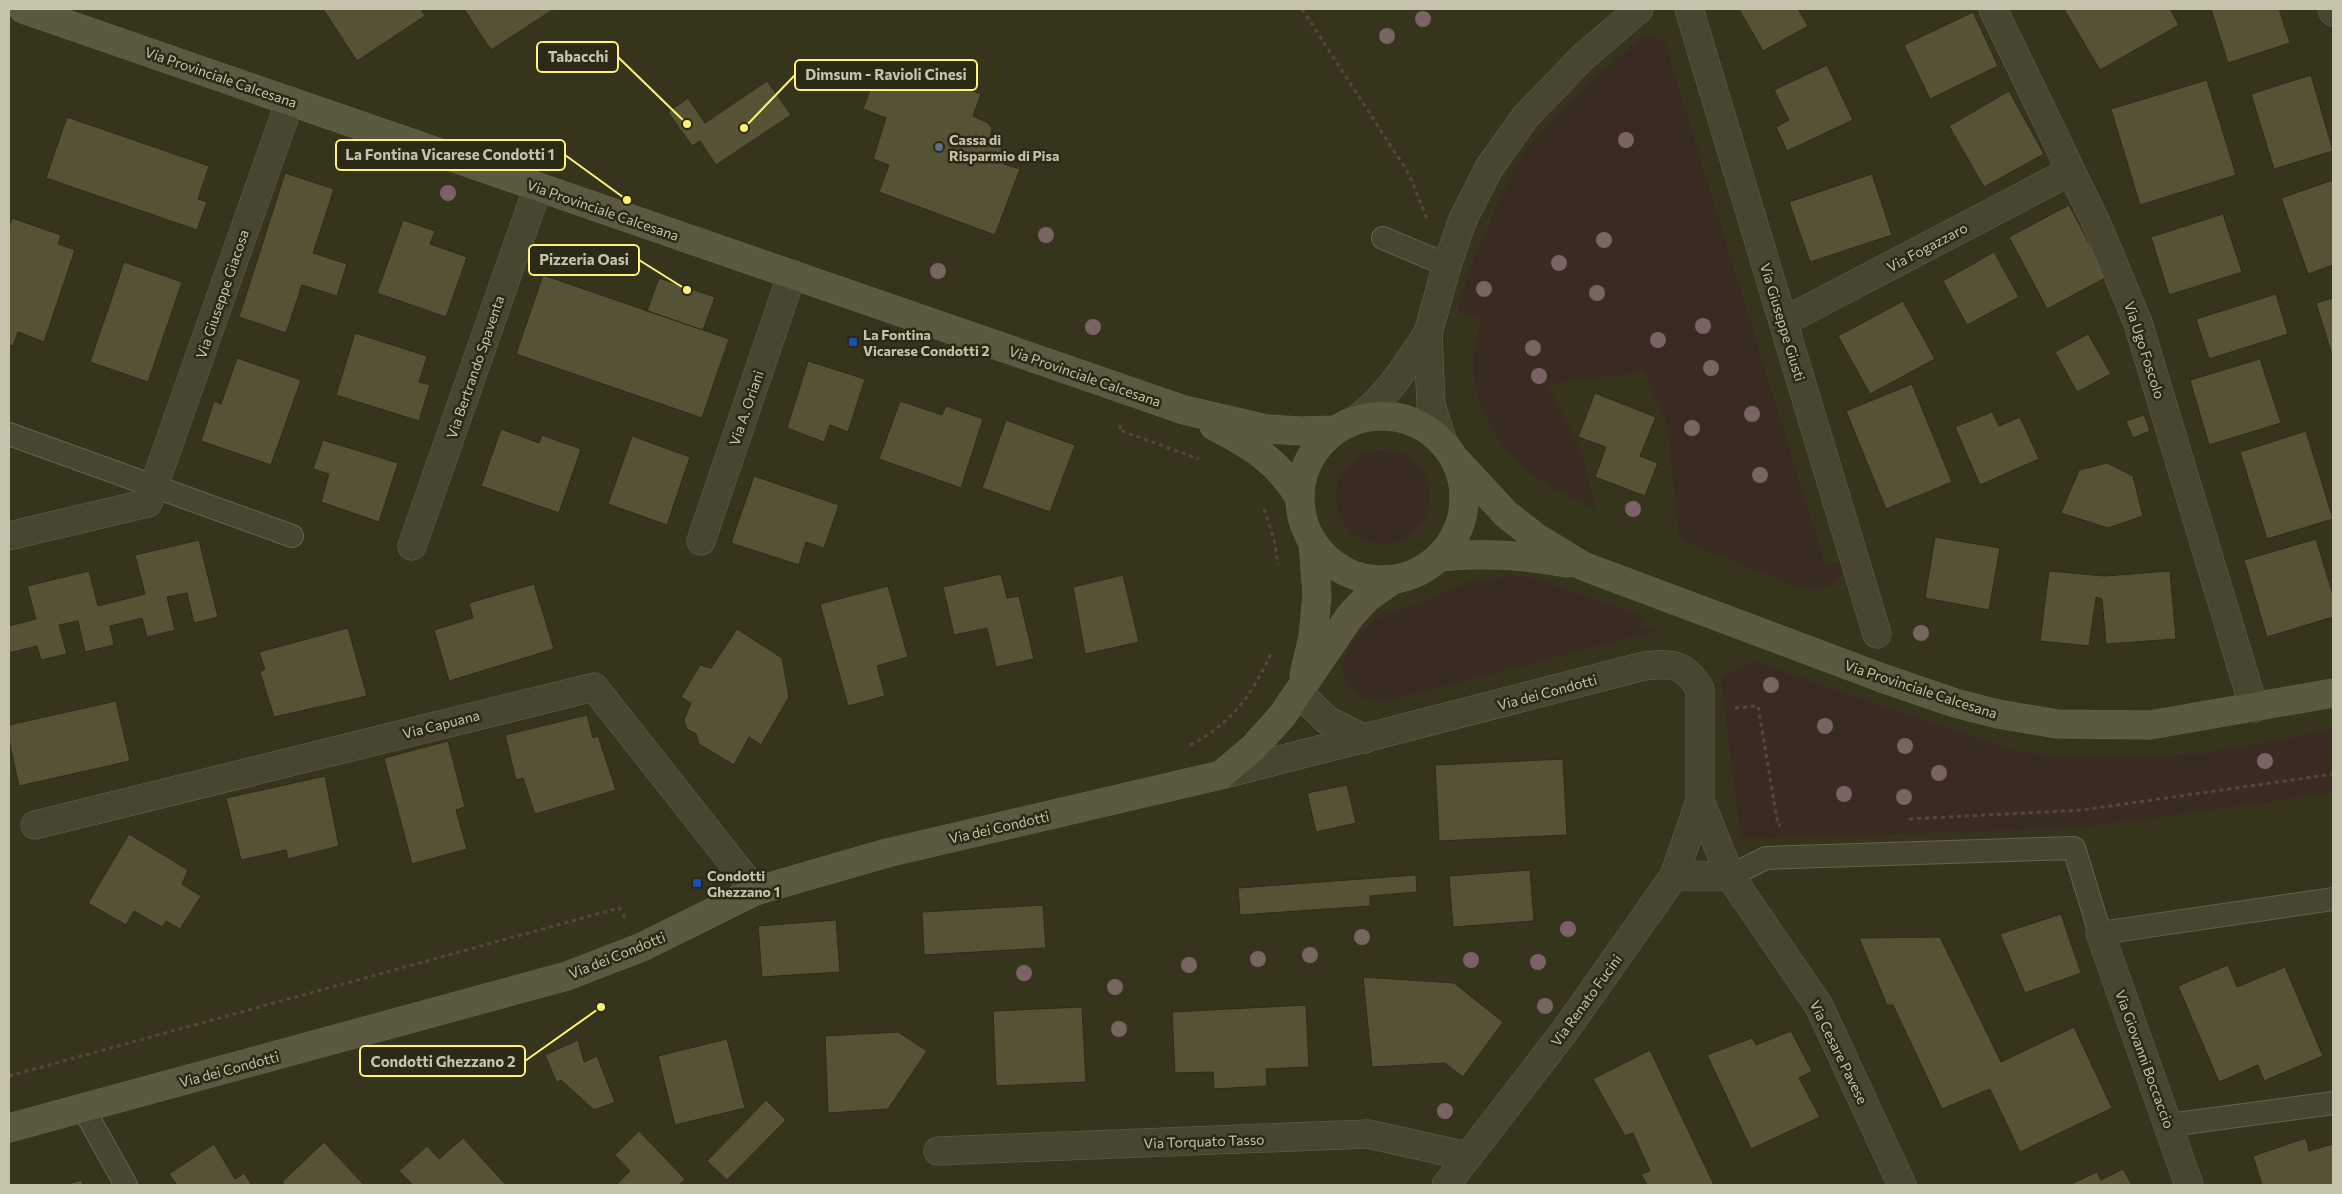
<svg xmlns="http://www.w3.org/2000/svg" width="2342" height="1194" viewBox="0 0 2342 1194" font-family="Commissioner,sans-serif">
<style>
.green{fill:#3a2b22}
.building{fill:#565236;stroke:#2e2b19}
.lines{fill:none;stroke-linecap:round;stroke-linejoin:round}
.lane-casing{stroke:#66644f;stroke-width:24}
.street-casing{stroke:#66644f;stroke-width:29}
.secondary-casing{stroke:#66644f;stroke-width:29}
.path{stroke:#56463d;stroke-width:3;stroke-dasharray:4 4;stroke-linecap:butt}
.lane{stroke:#484531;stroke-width:22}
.street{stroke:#484531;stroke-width:28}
.secondary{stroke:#5b593f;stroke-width:28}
.tree{fill:#7a6363}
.service-dot{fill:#5c6f8a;stroke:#2c2917;stroke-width:2}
.transit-dot{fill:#1a4fb4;stroke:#2c2917;stroke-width:2}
.labels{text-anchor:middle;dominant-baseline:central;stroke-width:5;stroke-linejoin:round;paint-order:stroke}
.street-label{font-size:14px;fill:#c5c3ab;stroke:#2c2917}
.poi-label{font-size:14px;font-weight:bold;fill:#c5c3ab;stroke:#2c2917;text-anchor:start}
.leader{fill:none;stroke:#fff376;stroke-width:2}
.callout-dot{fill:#fff376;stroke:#2c2917;stroke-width:2}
.callout{fill:#2c2917;stroke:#fff376;stroke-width:2}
.callout-label{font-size:15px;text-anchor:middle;font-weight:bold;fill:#c5c3ab}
</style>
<rect width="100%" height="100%" fill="#37341e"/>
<path class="green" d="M1644,35l9,1 11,5 161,524 21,-6c-4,23 -21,33 -43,30l-108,-43 -16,-11 -12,-113 -23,-50 -97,12 34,68 15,57c-16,-8 -33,-15 -48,-24 -37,-23 -70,-65 -74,-110 -2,-20 3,-37 8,-56l-25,-9 16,-48 22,-53 26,-53 42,-49z
M1336 497a47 47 0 1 1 94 0a47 47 0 1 1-94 0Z
M1528,576l116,40 -4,9 15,6 -272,71c-18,-2 -32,-7 -39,-25 -3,-8 0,-19 4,-26 10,-17 25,-34 45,-39 11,-4 22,-5 33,-10 18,-8 33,-18 53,-22 16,-3 33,-3 49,-4z
M1752,661l265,91 65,6 125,-5 126,-23v63l-257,35 -335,11 -20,-161z"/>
<path class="building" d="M323,9h98l4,7 -68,45z
M464,9h90l-63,41z
M1739,9h59l10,17 -45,25z
M2064,9h106l9,16 -79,45z
M2211,9h68l11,34 -62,20z
M1973,12l25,54 -68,33 -26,-54z
M881,60l100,34 -8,22 15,7 4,5 -2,10 13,5 -2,8 7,2 -4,11 16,5 -25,66 -116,-43 10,-27 -16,-6 13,-41 -23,-9z
M1827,65l26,55 -66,31 -11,-24 13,-7 -15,-30z
M2311,75l22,76 -59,18 -23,-75z
M2207,80l29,95 -96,30 -29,-96z
M767,81l24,34 -75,50 -16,-24 -8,5 -24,-34 20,-14 17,25z
M2009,91l35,63 -60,33 -35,-61z
M67,117l142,49 -11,33 9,3 -10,28 -151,-52z
M285,173l49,16 -21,64 34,11 -10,32 -35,-11 -16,48 -47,-16z
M1872,174l20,61 -82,27 -21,-60z
M2333,180v85l-25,9 -27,-76z
M2069,205l38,72 -60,32 -38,-72z
M2223,214l19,58 -73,23 -18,-58z
M12,218l49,17 -3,9 17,6 -31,92 -26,-10 -5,14 -4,-1v-118z
M403,220l32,11 -5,13 37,13 -21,60 -69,-24z
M1994,252l25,45 -52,28 -24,-44z
M124,262l58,20 -34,100 -58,-20z
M543,275l186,64 -27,79 -186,-64z
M659,278l56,19 -12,33 -56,-19z
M2276,294l12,40 -79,25 -13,-40z
M2333,298v60l-17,-55z
M1903,301l32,58 -65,35 -32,-58z
M355,333l72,23 -8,26 11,3 -11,36 -83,-26z
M2088,334l23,40 -34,18 -22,-40z
M237,358l64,22 -30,85 -70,-24 13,-40 7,3z
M2260,359l21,64 -72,22 -19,-65z
M808,361l57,18 -17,53 -18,-7 -6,17 -37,-14z
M1912,384l40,98 -66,27 -40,-98z
M1595,393l61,24 -16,39 18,7 -13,33 -50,-19 11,-30 -28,-10z
M900,401l42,14 4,-9 37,13 -22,69 -82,-29z
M1992,412l7,14 21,-9 19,42 -59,26 -25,-58z
M2144,415l6,16 -17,7 -7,-17z
M1006,420l69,25 -25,67 -68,-24z
M501,429l38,14 3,-8 39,14 -22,64 -78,-27z
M2306,431l27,88 -66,20 -27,-87z
M632,436l58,21 -23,68 -59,-21z
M323,440l75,23 -19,59 -58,-20 8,-28 -16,-5z
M2107,463l26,13 10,40 -35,12 -47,-15 18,-43z
M754,476l85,29 -15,43 -18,-6 -7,23 -68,-22z
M1935,537l65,11 -11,62 -64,-12z
M2316,539l17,56v22l-66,20 -23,-77z
M199,540l19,77 -24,6 -7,-30 -20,4 8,33 -28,7 -5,-19 -32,8 4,19 -29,7 -7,-31 -19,4 8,29 -26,6 -4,-14 -28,7v-27l27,-7 -9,-33 62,-15 9,35 47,-12 -10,-39z
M2049,571l56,5 65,-5 6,68 -70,5 -4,-45 -6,-2 -7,49 -49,-5z
M1001,574l6,24 12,-2 15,63 -38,8 -9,-39 -33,7 -11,-48z
M1123,575l16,67 -54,12 -12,-67z
M534,584l20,65 -105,32 -15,-51 39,-12 -4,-15z
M888,586l20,71 -31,9 8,30 -37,10 -28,-102z
M348,628l19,68 -93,21 -14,-45 5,-3 -6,-17z
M737,629l45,29 7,39 -28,48 -12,-8 -15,28 -35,-21 -3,-10 -9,-5 -3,-9 7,-17 -10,-6 19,-32 11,3z
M116,701l14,60 -111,25 -10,-46v-15z
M587,715l6,23 5,-2 18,54 -81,24 -12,-36 -7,2 -11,-45z
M448,741l17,66 -9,3 11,39 -55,15 -28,-106z
M1563,759l4,76 -128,6 -4,-76z
M325,776l14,70 -51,13 -2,-9 -45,10 -15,-62z
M1347,785l9,38 -40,9 -9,-39z
M129,834l59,36 -6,14 19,12 -21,33 -14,-8 -4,6 -28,-16 -8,14 -38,-22z
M1530,870l4,51 -81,6 -4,-51z
M1416,875l1,17 -47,4v10l-130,9 -2,-27z
M1043,905l3,43 -122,7 -2,-43z
M2061,914l20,59 -56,20 -25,-59z
M836,920l4,52 -78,5 -4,-51z
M1940,937l61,125 73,-35 38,81 -92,44 -30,-63 -48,20 -49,-104h-6l-28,-67z
M2228,965l9,22 48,-20 38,89 -59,25 -6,-16 -39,17 -41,-96z
M1363,977l91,6 49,39 -40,55 -18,-14 -73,4z
M1306,1005l3,62 -43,2 1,17 -53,3 -1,-17 -38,1 -3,-61z
M1082,1007l4,75 -90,4 -3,-75z
M1791,1031l21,40 -13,7 21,39 -69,32 -44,-94 45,-17 4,7z
M898,1032l29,19 -39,58 -60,4 -3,-77z
M727,1039l18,69 -70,17 -17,-69z
M578,1040l6,22 13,-6 18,46 -21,8 -33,-30 -4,3 -12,-28z
M1650,1050l64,135h-67l-6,-11 9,-3 -17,-38 -8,3 -32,-57z
M766,1100l20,20 -59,60 -20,-19z
M639,1131l46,48 -6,6h-63l14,-14 -15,-16z
M463,1138l43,47h-93l-14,-14 28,-25 12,13z
M2306,1138l3,13 24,-7v41h-71l-9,-29z
M324,1142l40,43h-79l-3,-3z
M214,1144l21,35 9,-6 8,12h-75l-8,-11z
M2123,1169l9,16h-63l28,-13 4,8z
M82,1180l1,5h-20z"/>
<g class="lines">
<g class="lane-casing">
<path id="lane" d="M1383,238l64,27
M9,434l283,102
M1730,876l36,-18 308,-10 26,85 233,-34
M83,1108l43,77
M2169,1125l164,-22"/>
</g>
<g class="street-casing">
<path id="street" d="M1689,9l188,625
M1993,9l106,220 39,94 116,385
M2332,9l1,3
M1783,322l288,-151
M1356,420c32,-24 50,-54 72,-87
M1443,442l-12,-37 -3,-72 19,-68 16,-46 26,-51 37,-52 57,-59 56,-48
M9,536l139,-33 142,-402
M701,541l91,-267
M412,546l126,-359
M1300,694l27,26 38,19
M1221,775l423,-109c28,-3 40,-3 56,23v112l-26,75 -110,156 -118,153
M1700,801l30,75 89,130 83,179
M35,825l559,-138 161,204
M1674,876h56
M2100,933l89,252
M938,1151l430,-17 99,22"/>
</g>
<g class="secondary-casing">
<path id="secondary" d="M23,9l1161,401 82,19 36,2 33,-1
M1300 498a82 82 0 1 1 164 0a82 82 0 1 1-164 0Z
M1214,426c38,20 63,34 86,72
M1456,460l50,54 28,22 49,30 299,112 73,25 43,11 59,10 93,1 183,-32
M1440,557c44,-5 84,-2 127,6
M1304,675l9,-38 4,-42 -4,-52
M9,1128l558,-152 75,-29 113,-56 132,-38 334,-78 32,-27 29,-32 68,-100 17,-18 25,-18"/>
</g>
<path class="path" d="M1302,9l107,165 18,45
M1121,425l-2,5 80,29
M1264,509l10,30 4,25
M1735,708l23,-2 20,119h3
M1190,745c43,-22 63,-52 82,-94
M1909,819l173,-9 251,-36
M9,1076l610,-168 6,10"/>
<use href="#lane" class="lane"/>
<use href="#street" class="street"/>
<use href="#secondary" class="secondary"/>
</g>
<g class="tree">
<circle cx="1423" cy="19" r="8"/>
<circle cx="1387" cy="36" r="8"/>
<circle cx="1626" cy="140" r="8"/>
<circle cx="448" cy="193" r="8"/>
<circle cx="1046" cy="235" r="8"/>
<circle cx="1604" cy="240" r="8"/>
<circle cx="1559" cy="263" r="8"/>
<circle cx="938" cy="271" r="8"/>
<circle cx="1484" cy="289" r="8"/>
<circle cx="1597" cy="293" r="8"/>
<circle cx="1703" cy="326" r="8"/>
<circle cx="1093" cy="327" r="8"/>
<circle cx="1658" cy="340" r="8"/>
<circle cx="1533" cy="348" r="8"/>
<circle cx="1711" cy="368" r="8"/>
<circle cx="1539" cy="376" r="8"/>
<circle cx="1752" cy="414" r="8"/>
<circle cx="1692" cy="428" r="8"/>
<circle cx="1760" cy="475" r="8"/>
<circle cx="1633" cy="509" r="8"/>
<circle cx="1921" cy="633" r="8"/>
<circle cx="1771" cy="685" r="8"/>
<circle cx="1825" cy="726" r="8"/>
<circle cx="1905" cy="746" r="8"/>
<circle cx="2265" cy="761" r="8"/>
<circle cx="1939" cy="773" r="8"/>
<circle cx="1844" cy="794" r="8"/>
<circle cx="1904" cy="797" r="8"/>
<circle cx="1568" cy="929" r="8"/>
<circle cx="1362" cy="937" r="8"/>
<circle cx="1310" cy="955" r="8"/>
<circle cx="1258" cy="959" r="8"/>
<circle cx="1471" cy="960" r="8"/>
<circle cx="1538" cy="962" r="8"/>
<circle cx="1189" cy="965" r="8"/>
<circle cx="1024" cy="973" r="8"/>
<circle cx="1115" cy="987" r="8"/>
<circle cx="1545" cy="1006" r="8"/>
<circle cx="1119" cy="1029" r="8"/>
<circle cx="1445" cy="1111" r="8"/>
</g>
<circle class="service-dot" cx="939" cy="147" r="5"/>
<g class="transit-dot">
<rect x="848" y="337" width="10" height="10" rx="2.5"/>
<rect x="692" y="878" width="10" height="10" rx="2.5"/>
</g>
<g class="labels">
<g class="street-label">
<text transform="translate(221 77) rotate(19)">Via Provinciale Calcesana</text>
<text transform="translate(603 210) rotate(19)">Via Provinciale Calcesana</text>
<text transform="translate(1927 247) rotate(-28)">Via Fogazzaro</text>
<text transform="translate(222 294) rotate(-71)">Via Giuseppe Giacosa</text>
<text transform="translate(1783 322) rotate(73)">Via Giuseppe Giusti</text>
<text transform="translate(2145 350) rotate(72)">Via Ugo Foscolo</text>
<text transform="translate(475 367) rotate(-71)">Via Bertrando Spaventa</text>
<text transform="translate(1085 376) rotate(19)">Via Provinciale Calcesana</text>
<text transform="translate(746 408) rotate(-71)">Via A. Oriani</text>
<text transform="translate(1921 689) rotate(18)">Via Provinciale Calcesana</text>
<text transform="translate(1547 692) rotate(-15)">Via dei Condotti</text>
<text transform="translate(441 724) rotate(-14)">Via Capuana</text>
<text transform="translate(999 827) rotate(-13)">Via dei Condotti</text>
<text transform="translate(617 955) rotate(-22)">Via dei Condotti</text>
<text transform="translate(1586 1000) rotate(-54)">Via Renato Fucini</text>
<text transform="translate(1839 1052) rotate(64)">Via Cesare Pavese</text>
<text transform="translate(2145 1059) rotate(70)">Via Giovanni Boccaccio</text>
<text transform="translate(229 1069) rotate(-15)">Via dei Condotti</text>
<text transform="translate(1204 1141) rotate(-2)">Via Torquato Tasso</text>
</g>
<g class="poi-label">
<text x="949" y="139">Cassa di<tspan x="949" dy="16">Risparmio di Pisa</tspan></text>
<text x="863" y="334">La Fontina<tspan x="863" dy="16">Vicarese Condotti 2</tspan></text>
<text x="707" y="875">Condotti<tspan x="707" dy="16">Ghezzano 1</tspan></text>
</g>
</g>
<path class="leader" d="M687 124L618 57M744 128L795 75M627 200L565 155M687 290L639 260M601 1007L525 1061"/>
<g class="callout-dot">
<circle cx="687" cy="124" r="5"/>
<circle cx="744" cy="128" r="5"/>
<circle cx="627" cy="200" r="5"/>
<circle cx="687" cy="290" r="5"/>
<circle cx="601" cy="1007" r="5"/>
</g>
<g class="callout">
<rect x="537" y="42" width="81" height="30" rx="5"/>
<rect x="795" y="60" width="182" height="30" rx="5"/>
<rect x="336" y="140" width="229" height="30" rx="5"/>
<rect x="529" y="245" width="110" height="30" rx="5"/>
<rect x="360" y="1046" width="165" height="30" rx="5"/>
</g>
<g class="callout-label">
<text x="578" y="62">Tabacchi</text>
<text x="886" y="80">Dimsum - Ravioli Cinesi</text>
<text x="450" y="160">La Fontina Vicarese Condotti 1</text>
<text x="584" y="265">Pizzeria Oasi</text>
<text x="443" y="1067">Condotti Ghezzano 2</text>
</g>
<rect width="2342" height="1194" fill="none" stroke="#c5c3ab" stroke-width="20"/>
</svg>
